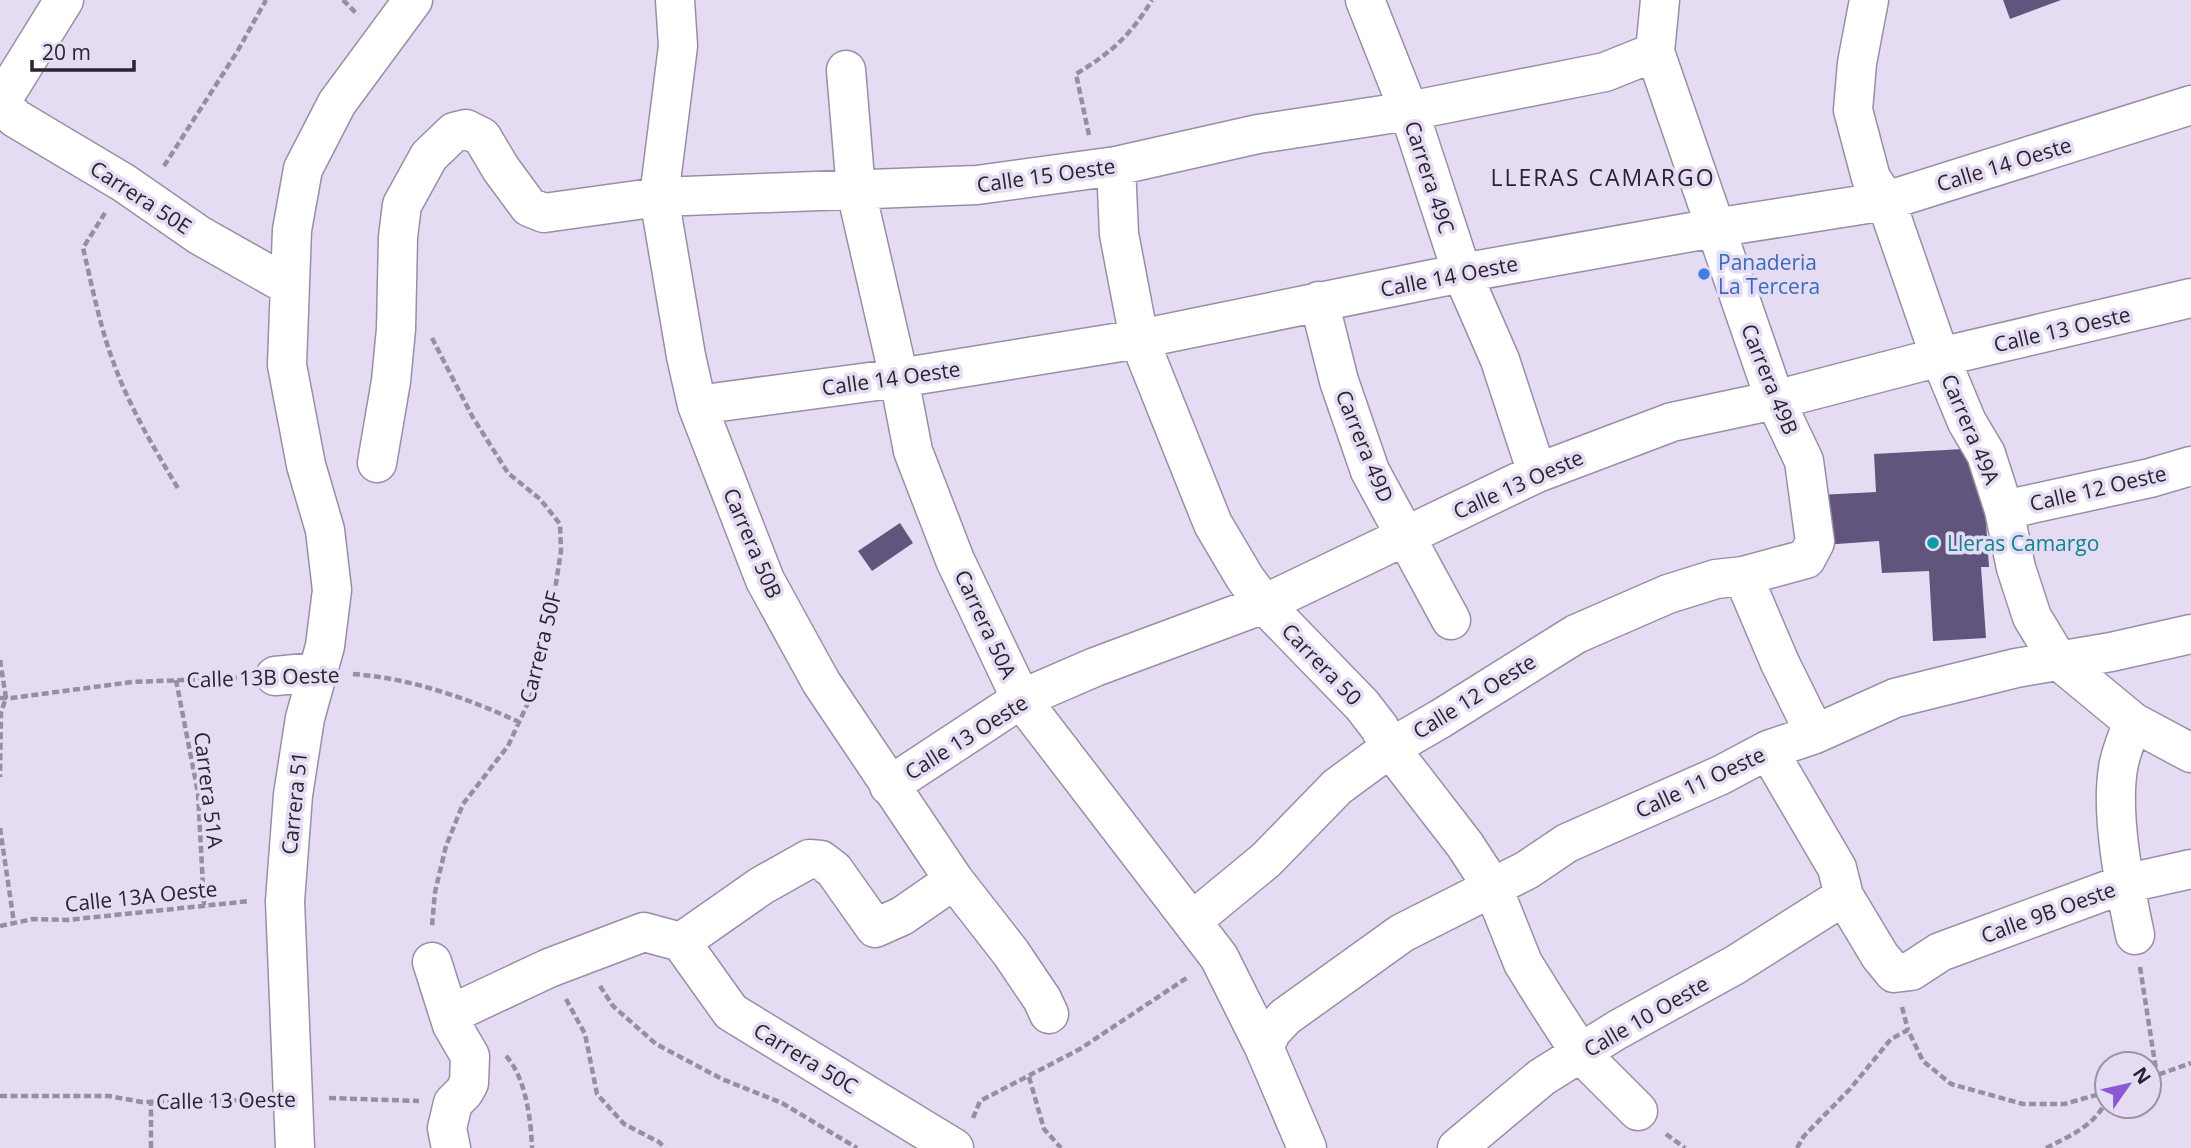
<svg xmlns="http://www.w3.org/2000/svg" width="2191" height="1148" viewBox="0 0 2191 1148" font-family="'Open Sans',sans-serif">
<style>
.building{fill:#61547d}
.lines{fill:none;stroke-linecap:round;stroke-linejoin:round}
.street-casing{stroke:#988fa6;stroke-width:41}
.path{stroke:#958fa1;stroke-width:4.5;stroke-dasharray:7 3.5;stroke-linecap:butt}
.street{stroke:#fff;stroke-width:38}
.shop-dot{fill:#3f7fe0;stroke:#e5dcf4;stroke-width:2.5}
.culture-dot{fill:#0f9aa8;stroke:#e5dcf4;stroke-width:2.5}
.labels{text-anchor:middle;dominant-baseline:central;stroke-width:7;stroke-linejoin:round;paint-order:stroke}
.street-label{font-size:21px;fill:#28252e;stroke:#e5dcf4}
.shop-label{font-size:21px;fill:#366cbe;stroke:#e5dcf4;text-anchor:start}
.culture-label{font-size:21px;fill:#0d838f;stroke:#e5dcf4;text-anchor:start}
.neighbourhood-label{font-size:23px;letter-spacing:2px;fill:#28252e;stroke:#e5dcf4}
</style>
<rect width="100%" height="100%" fill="#e5dcf4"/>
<path class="building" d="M2003,0h58l-51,19z
M1981,448l8,119h-8l5,71 -53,3 -4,-70 -47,2 -3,-32 -56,4 -4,-50 57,-3 -2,-38z
M900,523l13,20 -41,28 -14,-20z"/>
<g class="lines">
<g class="street-casing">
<path id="street" d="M64,0l-60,97 3,12 8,9 109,65 75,52 90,51
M675,0l3,46 -19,151 27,159 11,49 68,175 56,102 133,198 57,73 31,46 7,15
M1365,0l44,111 53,162 38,87 37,113
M1869,0l-12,63 -4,47 18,68 15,23 54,156 27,65 19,32 18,56 12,58 16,49 26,43 75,62c-5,13 -11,27 -14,41 -10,48 6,125 16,172
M846,70l10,121 43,187 14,73 42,109 66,139 198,258 45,90 43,101
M1116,166l3,68 20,105 74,185 32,54 19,26 98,101 17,22 11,21 75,97 28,43 30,75 23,37 35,54 57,57
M1319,301l20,80 31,90 81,149
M697,405l202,-27 240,-39 323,-66 252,-45 172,-27 305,-96
M377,463l14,-82 5,-52 2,-92 4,-32 27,-49 25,-24 12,-3 16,8 19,32 28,38 15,6 115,-16 318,-12 139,-19 142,-32 151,-23 196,-39 50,-20
M2004,510l146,-32 41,-12
M1743,576l37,87 35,71
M275,676l41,-4
M2133,722l58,31
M1768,750l69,118 7,28 36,60 14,17 17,-2 29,-19 184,-68 67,-15
M889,786l132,-87 74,-32 169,-63 273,-131 135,-51 103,-22 165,-43 251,-59
M1192,921l74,-61 71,-73 53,-39 50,-29 136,-85 92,-40 48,-15 27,-3 63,-17 9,-17 -11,-81 -29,-61 -120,-348 5,-52
M681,942l50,70 223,136
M432,962l20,63 18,31 -1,27 -5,9 -11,11 -6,25 4,20
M449,1015l100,-47 95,-36 37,10 80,-56 48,-27 12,1 13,10 41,58 27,-12 52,-36
M1264,1047l8,-16 13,-14 117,-84 125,-63 40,-27 154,-68 47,-25 47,-16 80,-36 121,-30 95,-16 80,-18
M295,1148l-10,-247 8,-106 12,-77 20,-72 7,-56 -7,-60 -19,-65 -19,-100 5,-135 11,-61 34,-66 76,-103
M1457,1148l85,-71 75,-47 118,-65 109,-69"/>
</g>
<path class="path" d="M343,0l15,15
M1089,135l-13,-61c36,-22 54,-38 76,-74
M164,166l73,-114 29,-52
M105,213l-22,35c9,38 17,79 31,116 16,44 41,86 65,126
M432,338l40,78 36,57 32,26 20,25 1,27 -9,58 -19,83 -25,54 -45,58 -17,42 -11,46 -3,34
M0,660l6,38 -5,14 -1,65
M353,674c57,4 114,24 166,48
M176,680l22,113 6,112
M0,698h11l121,-16 107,-4
M0,828l14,95
M0,926l33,-7 34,1 183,-19
M2140,967l17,109
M600,986l13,20 43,38 66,35 60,24 75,45
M566,999l19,35 12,60 27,30 35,18 6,6
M1902,1007l6,23
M506,1056c20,22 25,64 26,92
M1029,1077l15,52 17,19
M2149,1078l42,-15
M0,1096h109l33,6 116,-2
M329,1098l90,3
M973,1118l7,-17 100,-52 108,-72
M1666,1134l19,14
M151,1148v-47
M1797,1148l7,-12 46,-47 41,-50 17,-9 15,31 28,23 72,20h41l43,-12
M2046,1148c24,-12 50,-23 61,-49"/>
<use href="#street" class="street"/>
</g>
<circle class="shop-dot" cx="1704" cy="274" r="7"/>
<circle class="culture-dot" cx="1933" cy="543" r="7"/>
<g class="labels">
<g class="street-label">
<text transform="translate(2004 164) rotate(-17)">Calle 14 Oeste</text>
<text transform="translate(1046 175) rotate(-8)">Calle 15 Oeste</text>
<text transform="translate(1430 177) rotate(72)">Carrera 49C</text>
<text transform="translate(141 197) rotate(33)">Carrera 50E</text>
<text transform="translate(1449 276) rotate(-11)">Calle 14 Oeste</text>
<text transform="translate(2062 329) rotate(-13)">Calle 13 Oeste</text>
<text transform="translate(891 378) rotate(-8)">Calle 14 Oeste</text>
<text transform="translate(1770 379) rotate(68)">Carrera 49B</text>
<text transform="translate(1971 429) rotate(67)">Carrera 49A</text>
<text transform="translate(1365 446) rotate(68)">Carrera 49D</text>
<text transform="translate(1518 484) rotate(-24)">Calle 13 Oeste</text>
<text transform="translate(2098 488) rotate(-13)">Calle 12 Oeste</text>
<text transform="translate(753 543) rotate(67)">Carrera 50B</text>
<text transform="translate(986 624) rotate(65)">Carrera 50A</text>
<text transform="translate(540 647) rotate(-76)">Carrera 50F</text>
<text transform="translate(1322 664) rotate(46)">Carrera 50</text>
<text transform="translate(263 677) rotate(-2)">Calle 13B Oeste</text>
<text transform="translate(1474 696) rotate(-32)">Calle 12 Oeste</text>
<text transform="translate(966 737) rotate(-32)">Calle 13 Oeste</text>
<text transform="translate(1700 782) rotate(-25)">Calle 11 Oeste</text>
<text transform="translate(209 790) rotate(83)">Carrera 51A</text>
<text transform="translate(294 803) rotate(-84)">Carrera 51</text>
<text transform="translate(141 896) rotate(-6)">Calle 13A Oeste</text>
<text transform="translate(2048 912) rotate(-20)">Calle 9B Oeste</text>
<text transform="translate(1646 1016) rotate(-30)">Calle 10 Oeste</text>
<text transform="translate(806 1058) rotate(31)">Carrera 50C</text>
<text transform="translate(226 1100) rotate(-1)">Calle 13 Oeste</text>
</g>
<g class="shop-label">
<text x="1718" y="262">Panaderia<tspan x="1718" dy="24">La Tercera</tspan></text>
</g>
<g class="culture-label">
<text x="1947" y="543">Lleras Camargo</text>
</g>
<g class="neighbourhood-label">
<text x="1603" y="177">LLERAS CAMARGO</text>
</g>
</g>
<g transform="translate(2128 1085) rotate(56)"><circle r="33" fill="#e5dcf4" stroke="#9993a5" stroke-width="2"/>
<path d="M0-5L12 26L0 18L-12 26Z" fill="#8c59d2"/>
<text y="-10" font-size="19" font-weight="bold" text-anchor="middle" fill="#28252e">N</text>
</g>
<path d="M32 60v10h102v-10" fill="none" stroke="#28252e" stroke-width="3.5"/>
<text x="42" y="60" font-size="21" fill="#28252e" stroke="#e5dcf4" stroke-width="5" paint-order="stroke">20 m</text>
</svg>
